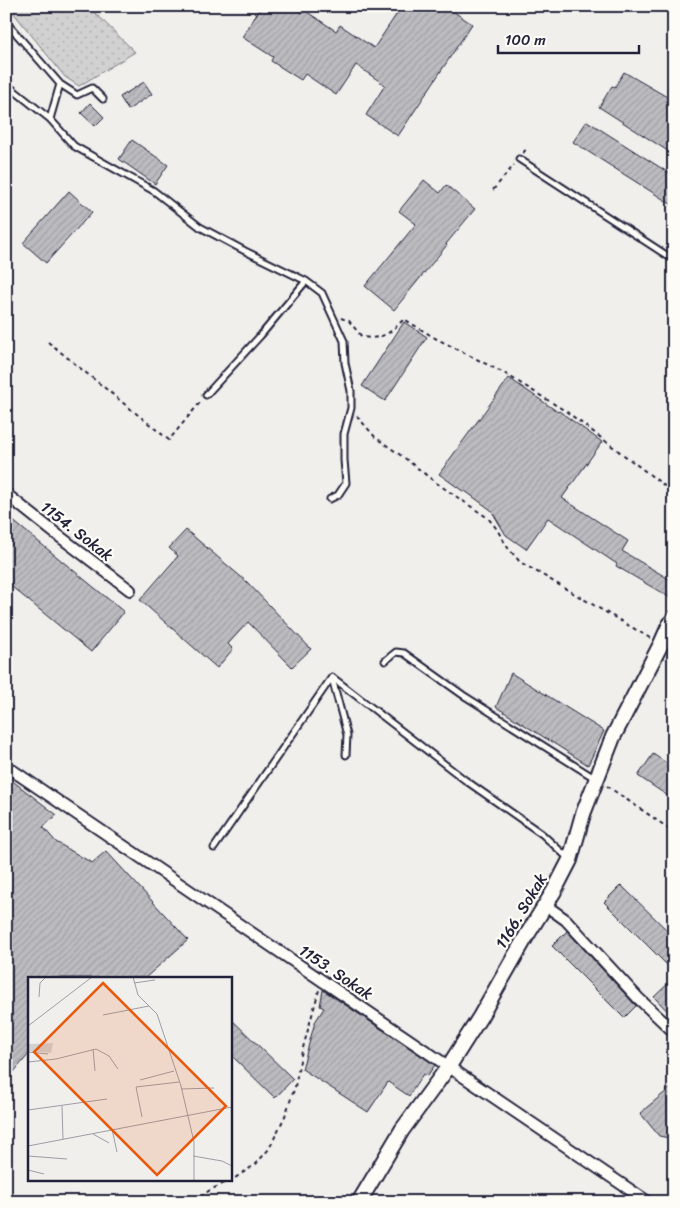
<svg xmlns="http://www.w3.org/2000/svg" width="680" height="1208" viewBox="0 0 680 1208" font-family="Sriracha,sans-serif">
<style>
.grass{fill:url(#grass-dots);stroke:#7a7a86}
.building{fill:url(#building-hatch);stroke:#22223b}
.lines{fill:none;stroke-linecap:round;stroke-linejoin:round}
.lane-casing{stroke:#22223b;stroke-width:9}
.street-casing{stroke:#22223b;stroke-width:14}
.secondary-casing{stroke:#22223b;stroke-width:18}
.path{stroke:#22223b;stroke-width:2;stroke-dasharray:4 4;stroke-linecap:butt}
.lane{stroke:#fdfcf7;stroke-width:5}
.street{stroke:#fdfcf7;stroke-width:10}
.secondary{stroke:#fdfcf7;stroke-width:14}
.labels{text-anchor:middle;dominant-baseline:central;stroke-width:4.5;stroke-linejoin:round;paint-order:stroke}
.street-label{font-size:16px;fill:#22223b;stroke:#fdfcf7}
.inset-road{fill:none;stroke:#9e9da5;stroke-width:1}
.view{fill:#e8590c;fill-opacity:0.15;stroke:#e8590c;stroke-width:2.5}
.inset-edge{fill:none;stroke:#22223b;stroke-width:2.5}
</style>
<defs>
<pattern id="grass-dots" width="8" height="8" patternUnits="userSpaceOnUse" patternTransform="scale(1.25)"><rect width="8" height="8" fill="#d2d1d1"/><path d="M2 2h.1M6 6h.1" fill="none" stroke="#b4b3b4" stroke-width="1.8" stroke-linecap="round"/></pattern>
<pattern id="building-hatch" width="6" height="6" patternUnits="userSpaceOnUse" patternTransform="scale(1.25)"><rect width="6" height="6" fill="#bcbcc0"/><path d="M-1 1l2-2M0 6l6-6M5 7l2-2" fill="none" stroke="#a1a1a6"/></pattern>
</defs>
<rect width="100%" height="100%" fill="#f0efec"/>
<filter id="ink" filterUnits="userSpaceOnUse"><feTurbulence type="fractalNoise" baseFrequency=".02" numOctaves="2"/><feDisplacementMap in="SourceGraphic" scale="10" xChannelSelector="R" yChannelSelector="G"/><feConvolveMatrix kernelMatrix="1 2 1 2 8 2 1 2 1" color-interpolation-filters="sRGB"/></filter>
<g filter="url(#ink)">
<path class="grass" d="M8,6h80l47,46 -56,34 -14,-9z"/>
<path class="building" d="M262,6h30l10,7 2,-3 32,21 4,-6 34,23 28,-42h43l27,18 -74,112 -32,-21 19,-30 -29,-20 -20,30 -31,-21 -4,6 -30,-19 2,-4 -31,-20z
M624,72l50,29v54l-75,-48 13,-21 3,1z
M144,82l8,12 -24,16 -8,-13z
M90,103l14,14 -9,9 -14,-13z
M587,121l82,52 5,-7v40l-101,-64z
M132,140l36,25 -13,19 -36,-25z
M424,180l16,13 6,-8 29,24 -29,35 1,1 -53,65 -29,-24 51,-62 -17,-13z
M69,191l23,21 -46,51 -23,-20z
M404,322l23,15 -42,64 -23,-15z
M509,378l49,34 1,-1 43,31 -40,56 66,43 -6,10 52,31v18l-58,-34 1,-2 -69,-46 -22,31 -20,-14 -15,-25 -26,-19 -1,1 -25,-18z
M6,515l118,97 -33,40 -85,-70z
M186,530l61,52 64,67 -19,18 -44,-45 -20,22 5,5 -16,19 -77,-68 38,-44 -9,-8z
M511,673l93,58 -16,34 -92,-58z
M653,754l21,14v32l-36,-24z
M6,776l51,39 -14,12 13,15 36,21 14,-12 82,89 -43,38h-116v76l-17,20 -6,-5z
M621,885l53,52v35l-70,-70z
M567,931l69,75 -12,12 -72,-72z
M674,978v40l-20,-21z
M323,990l112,75 -8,11 -4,-2 -14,22 -21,-14 -20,30 -66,-43 13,-47 9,-14 -4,-2z
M230,1018l63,61 -18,19 -45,-44z
M674,1085v50l-5,3 -10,-2 -19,-23z"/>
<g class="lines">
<g class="lane-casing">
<path id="lane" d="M6,22l54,62
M6,84l44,35 24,27 80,45 46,36 45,24 61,30 16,12 22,48 1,22 6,28v17l-7,26v26l2,23 -8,12 -8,4
M50,119l10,-35 17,11 15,-7 11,11
M519,159l155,101
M206,395l55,-60 45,-54
M385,661l11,-9 8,1 59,42 133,84
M332,678l15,57 -1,20
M214,848l118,-171 133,103 77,54 26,24"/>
</g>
<g class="street-casing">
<path id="street" d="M6,494l49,39 75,57
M6,766l642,436
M545,905l21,15 72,78 36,34"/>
</g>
<g class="secondary-casing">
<path id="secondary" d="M359,1202l43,-72 47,-64 31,-49 47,-82 27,-44 16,-31 13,-46 30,-77 48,-93 8,-18 5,-8"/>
</g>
<path class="path" d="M523,153l5,-6
M493,190l21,-25
M341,318l8,3 13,16c21,3 28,-4 42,-18l31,19 69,35 63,39 107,81
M48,342l121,98 33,-40
M357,416l18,21 31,22 29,23 53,36 8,10 12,20 12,14 130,76
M6,427l7,-6
M607,786l67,46
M194,1202l16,-12 25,-12 21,-14 13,-15 16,-33 10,-29 6,-32 18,-65"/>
<use href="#lane" class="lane"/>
<use href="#street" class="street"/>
<use href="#secondary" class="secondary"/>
</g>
</g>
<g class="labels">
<g class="street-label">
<text transform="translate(77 531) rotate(38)">1154. Sokak</text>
<text transform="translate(521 911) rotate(-59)">1166. Sokak</text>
<text transform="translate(336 972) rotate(34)">1153. Sokak</text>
</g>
</g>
<g transform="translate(28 977)">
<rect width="204" height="204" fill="#f0efec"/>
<path d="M25,66l-2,10 -22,-2v-7z" fill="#d2d1d1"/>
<path class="inset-road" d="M105,0l5,18 19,19 24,72 13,56v38M106,6l21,-3M11,20l1,-14 6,-6M75,38l46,-9M0,49l64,-49M65,72l2,22M0,75l20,2M0,85l28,-3 40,-10 13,7 9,13M112,103l34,-9M153,112l33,-1M34,129l1,33M0,133l79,-11M114,140l-6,-30 43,-5M84,152l5,23M65,157l16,9M0,169l204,-39M0,179l39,3M165,179l29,5 10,5M0,193l16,4"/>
<path class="view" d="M75,6l123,123 -69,69 -123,-123z"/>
<rect width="204" height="204" class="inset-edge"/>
</g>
<rect width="680" height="1208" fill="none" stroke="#fdfcf7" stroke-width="25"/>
<rect x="12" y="12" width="655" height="1183" fill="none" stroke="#22223b" stroke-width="2" filter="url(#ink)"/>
<path d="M498 45v8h141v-8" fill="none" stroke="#22223b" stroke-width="2.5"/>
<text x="505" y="45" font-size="15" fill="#22223b" stroke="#fdfcf7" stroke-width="4" paint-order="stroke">100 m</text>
</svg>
